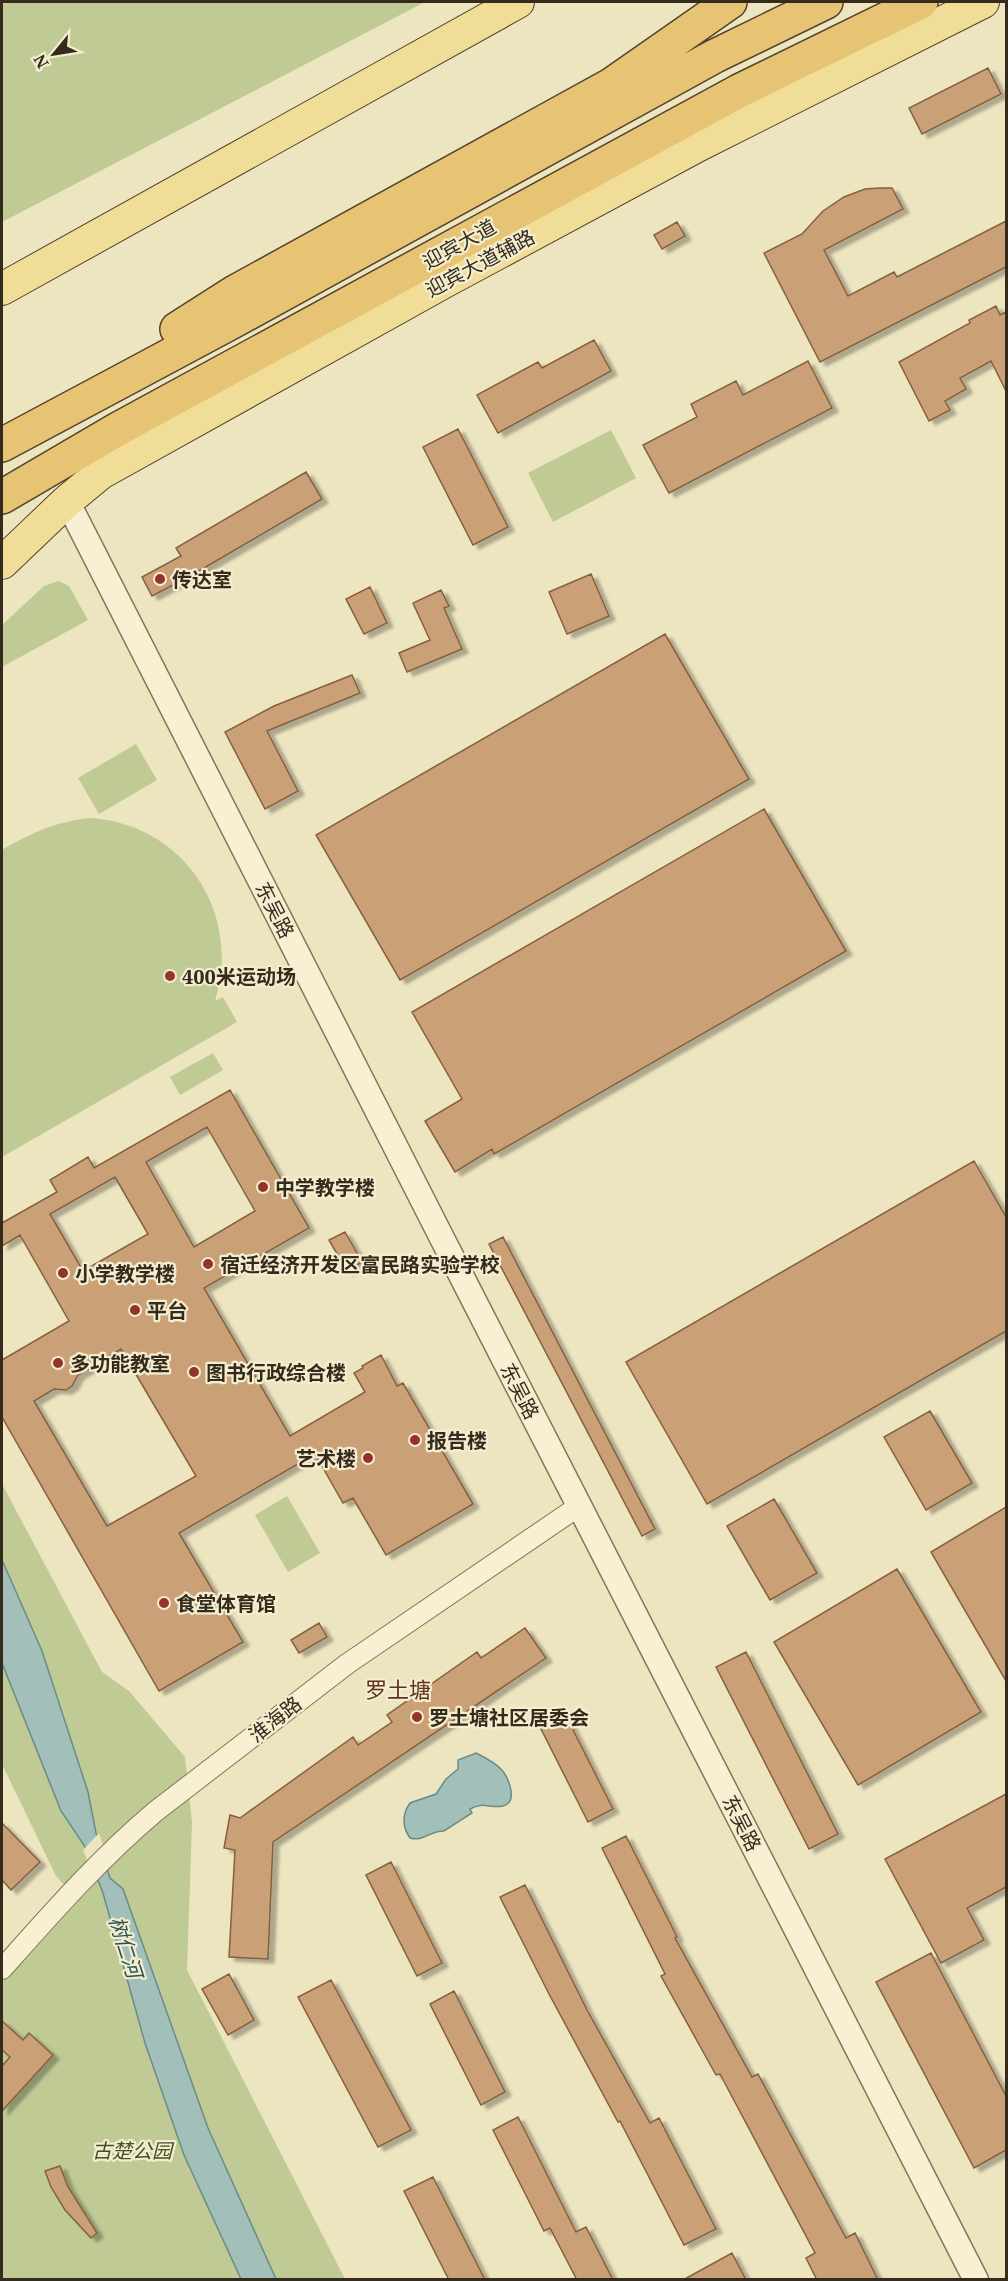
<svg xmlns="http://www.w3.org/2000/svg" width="1008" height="2281" viewBox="0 0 1008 2281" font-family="'Noto Serif','Noto Sans SC',serif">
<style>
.green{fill:#bfca95}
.water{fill:#a3bfb9;stroke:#6a8c87;stroke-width:1.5}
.pier{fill:#ede4c0}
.building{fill:#caa177;stroke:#84613f;stroke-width:1.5;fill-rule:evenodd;filter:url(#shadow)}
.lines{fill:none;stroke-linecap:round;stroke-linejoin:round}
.minor-casing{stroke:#857558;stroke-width:22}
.tertiary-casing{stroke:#857558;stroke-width:27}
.primary-casing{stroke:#53422d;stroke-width:34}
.trunk-casing{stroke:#53422d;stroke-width:36}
.minor{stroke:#f8f0d3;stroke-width:20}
.tertiary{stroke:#f8f0d3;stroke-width:24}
.primary{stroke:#f0dd98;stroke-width:32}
.trunk{stroke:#e6c474;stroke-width:33}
.poi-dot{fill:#93332a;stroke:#f4edcf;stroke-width:2}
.labels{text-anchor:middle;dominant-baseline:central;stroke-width:4.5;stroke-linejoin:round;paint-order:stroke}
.street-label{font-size:20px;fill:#352b1d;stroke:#f4edcf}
.poi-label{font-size:20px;font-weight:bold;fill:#352b1d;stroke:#f4edcf;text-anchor:start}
.park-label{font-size:20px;font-style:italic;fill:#425124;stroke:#f4edcf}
.water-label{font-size:21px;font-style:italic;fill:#2c5455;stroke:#f4edcf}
.quarter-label{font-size:22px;fill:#61311d;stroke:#f4edcf}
</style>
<defs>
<filter id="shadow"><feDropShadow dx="6" dy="4" stdDeviation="1.5" flood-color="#0004"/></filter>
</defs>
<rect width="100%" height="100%" fill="#ede4c0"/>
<path class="green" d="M2,2h423l-423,220z
M611,430l25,48 -83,44 -25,-49z
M58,581l11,5 19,34 -86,47v-42l42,-39z
M136,744l21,36 -58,34 -21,-36z
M91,818c94,7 151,95 124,183l8,-4 14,25 -235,135v-307c29,-17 55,-29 89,-32z
M213,1053l10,17 -43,25 -10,-18z
M2,1484l100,188 27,19 56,66 7,65 -5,148 158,309h-343v-304l73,-78 -19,-21 -54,-112z
M287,1496l33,57 -32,19 -33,-57z"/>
<path class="water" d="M2,1560l40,91 46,141 8,41 14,45 13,11 85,239 68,151h-35l-57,-124 -39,-112 -42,-150 -19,-48 -23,-34 -59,-148z
M476,1753c8,4 18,9 25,16 7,7 18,33 2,37 -13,3 -19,-5 -33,3l2,4 -28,18c-13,-1 -20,11 -34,7 -8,-11 -8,-24 0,-35l26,-9 10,-15 12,-10v-9z"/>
<path class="pier" d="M99,1833l10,30 -15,15 -11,-28z"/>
<path class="building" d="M988,68l13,26 -79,40 -13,-26z
M879,188h13l11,21 -79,41 24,46 46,-24 3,5 109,-56v46l-186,95 -56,-109 38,-19 21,-23 21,-14 21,-8z
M677,222l8,14 -23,13 -8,-14z
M996,306l4,9 6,-3v79l-15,-30 -31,17 6,11 -21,12 5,9 -21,11 -30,-59 71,-39 -1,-3z
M594,340l17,31 -113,62 -21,-38 61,-33 4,6z
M808,361l24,47 -163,85 -26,-48 54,-28 -6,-13 45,-23 7,14z
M458,429l50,98 -35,18 -50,-98z
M306,472l16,27 -130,76 -40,21 -10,-19 39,-21 -5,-8z
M591,574l18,42 -42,18 -18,-42z
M370,587l17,36 -23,11 -18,-35z
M441,590l8,16 -5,2 18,41 -55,23 -8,-19 31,-13 -17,-37z
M665,634l84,145 -349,201 -84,-145z
M352,675l8,18 -93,38 31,60 -33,18 -40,-77 49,-26z
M764,809l82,142 -352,203 -2,-5 -37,23 -30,-51 37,-22 -50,-87z
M230,1090l79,138 -105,60 86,148 75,-44 -11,-19 9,-5 -1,-2 19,-11 16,31 6,-3 70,121 -87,51 -33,-57 -10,5 -28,-49 -136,79 64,109 -84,49 -157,-274v-57l67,-39 -49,-86 -18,11v-23l55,-31 -7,-12 38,-23 6,11zM207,1127l48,84 -61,36 -48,-85zM115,1177l33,57 -65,37 -33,-57zM121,1349l75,127 -89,50 -73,-125 20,-12 12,1 6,-4 6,-11z
M974,1161l32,56v114l-299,173 -81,-142z
M345,1232l17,30 -15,9 -18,-31z
M503,1237l152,292 -13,7 -153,-292z
M930,1411l42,72 -46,27 -42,-73z
M774,1499l43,74 -47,27 -43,-74z
M1006,1507v174l-75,-129z
M897,1569l84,143 -123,73 -84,-143z
M319,1623l8,14 -28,16 -8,-13z
M525,1628l21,30 -273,184 -5,117 -39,-2 6,-107 -11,-2 6,-33 10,3 113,-81 5,8 34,-23 -5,-7 90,-63 4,6z
M746,1652l92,182 -29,15 -93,-182z
M562,1708l51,101 -25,13 -51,-101z
M1006,1794v93l-39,21 17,32 -43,23 -56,-104z
M2,1823l38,39 -29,28 -9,-10z
M626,1836l51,101 -2,1 77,139 6,-3 88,164 9,-5 23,47h-61l-11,-22 9,-5 -95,-179 -4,1 -55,-99 4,-2 -63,-126z
M391,1862l51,101 -25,13 -51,-101z
M525,1885l62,125 63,113 9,-5 57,111 -32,16 -64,-124 -2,1 -69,-128 -49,-97z
M931,1953l75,143v54l-32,18 -98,-186z
M229,1974l25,46 -26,15 -26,-46z
M331,1980l80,150 -33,17 -80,-150z
M454,1991l51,101 -24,13 -51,-101z
M2,2021l21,19 6,-7 24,22 -51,56v-45l8,-9 -8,-7z
M518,2117l58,115 10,-5 27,53h-36l-27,-52 -6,3 -51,-101z
M60,2166l8,21 29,46 -6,5 -26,-28 -14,-23 -6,-16z
M433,2177l52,103h-36l-45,-89z
M732,2253l14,27h-63z"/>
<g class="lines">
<g class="minor-casing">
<path id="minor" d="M2,1969c49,-55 97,-110 154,-158l191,-147 232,-158"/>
</g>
<g class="tertiary-casing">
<path id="tertiary" d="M67,501l378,743 531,1036"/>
</g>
<g class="primary-casing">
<path id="primary" d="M2,289l516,-287
M2,563l65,-62 34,-28 343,-191 255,-137 284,-143"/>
</g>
<g class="trunk-casing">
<path id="trunk" d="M177,329l58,-37 376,-207 119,-83
M2,445l230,-123 483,-266 111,-54
M2,497l116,-68 621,-338 182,-89"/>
</g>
<use href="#minor" class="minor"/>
<use href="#tertiary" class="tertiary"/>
<use href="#primary" class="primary"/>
<use href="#trunk" class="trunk"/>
</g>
<g class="poi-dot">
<circle cx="160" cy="579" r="6"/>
<circle cx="170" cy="976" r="6"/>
<circle cx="263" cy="1187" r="6"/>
<circle cx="208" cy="1264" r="6"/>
<circle cx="63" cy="1273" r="6"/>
<circle cx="135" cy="1310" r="6"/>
<circle cx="58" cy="1363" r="6"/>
<circle cx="194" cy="1372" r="6"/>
<circle cx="415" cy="1440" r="6"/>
<circle cx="368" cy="1458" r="6"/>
<circle cx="164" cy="1603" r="6"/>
<circle cx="417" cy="1717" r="6"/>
</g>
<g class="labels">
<g class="street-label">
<text transform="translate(459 244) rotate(-29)">迎宾大道</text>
<text transform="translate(480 263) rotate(-28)">迎宾大道辅路</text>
<text transform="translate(275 910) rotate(63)">东吴路</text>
<text transform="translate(520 1391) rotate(63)">东吴路</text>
<text transform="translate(275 1719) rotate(-38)">淮海路</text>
<text transform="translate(742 1823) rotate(63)">东吴路</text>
</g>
<g class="poi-label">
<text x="172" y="579">传达室</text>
<text x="182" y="976">400米运动场</text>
<text x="275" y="1187">中学教学楼</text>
<text x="220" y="1264">宿迁经济开发区富民路实验学校</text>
<text x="75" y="1273">小学教学楼</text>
<text x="147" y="1310">平台</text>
<text x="70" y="1363">多功能教室</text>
<text x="206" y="1372">图书行政综合楼</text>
<text x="427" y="1440">报告楼</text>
<text x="356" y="1458" text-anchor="end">艺术楼</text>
<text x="176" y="1603">食堂体育馆</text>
<text x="429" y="1717">罗土塘社区居委会</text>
</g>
<g class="park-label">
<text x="132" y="2150">古楚公园</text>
</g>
<g class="water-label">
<text transform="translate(126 1947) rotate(72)">树仁河</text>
</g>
<g class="quarter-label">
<text x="398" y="1689">罗土塘</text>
</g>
</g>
<rect width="1008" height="2281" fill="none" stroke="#352b1d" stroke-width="6"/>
<g transform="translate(54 54) rotate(240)" stroke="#f4edcf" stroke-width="4.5" paint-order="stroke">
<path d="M0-4.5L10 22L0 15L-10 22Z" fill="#352b1d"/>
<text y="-9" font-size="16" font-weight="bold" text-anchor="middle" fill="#352b1d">N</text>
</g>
</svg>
